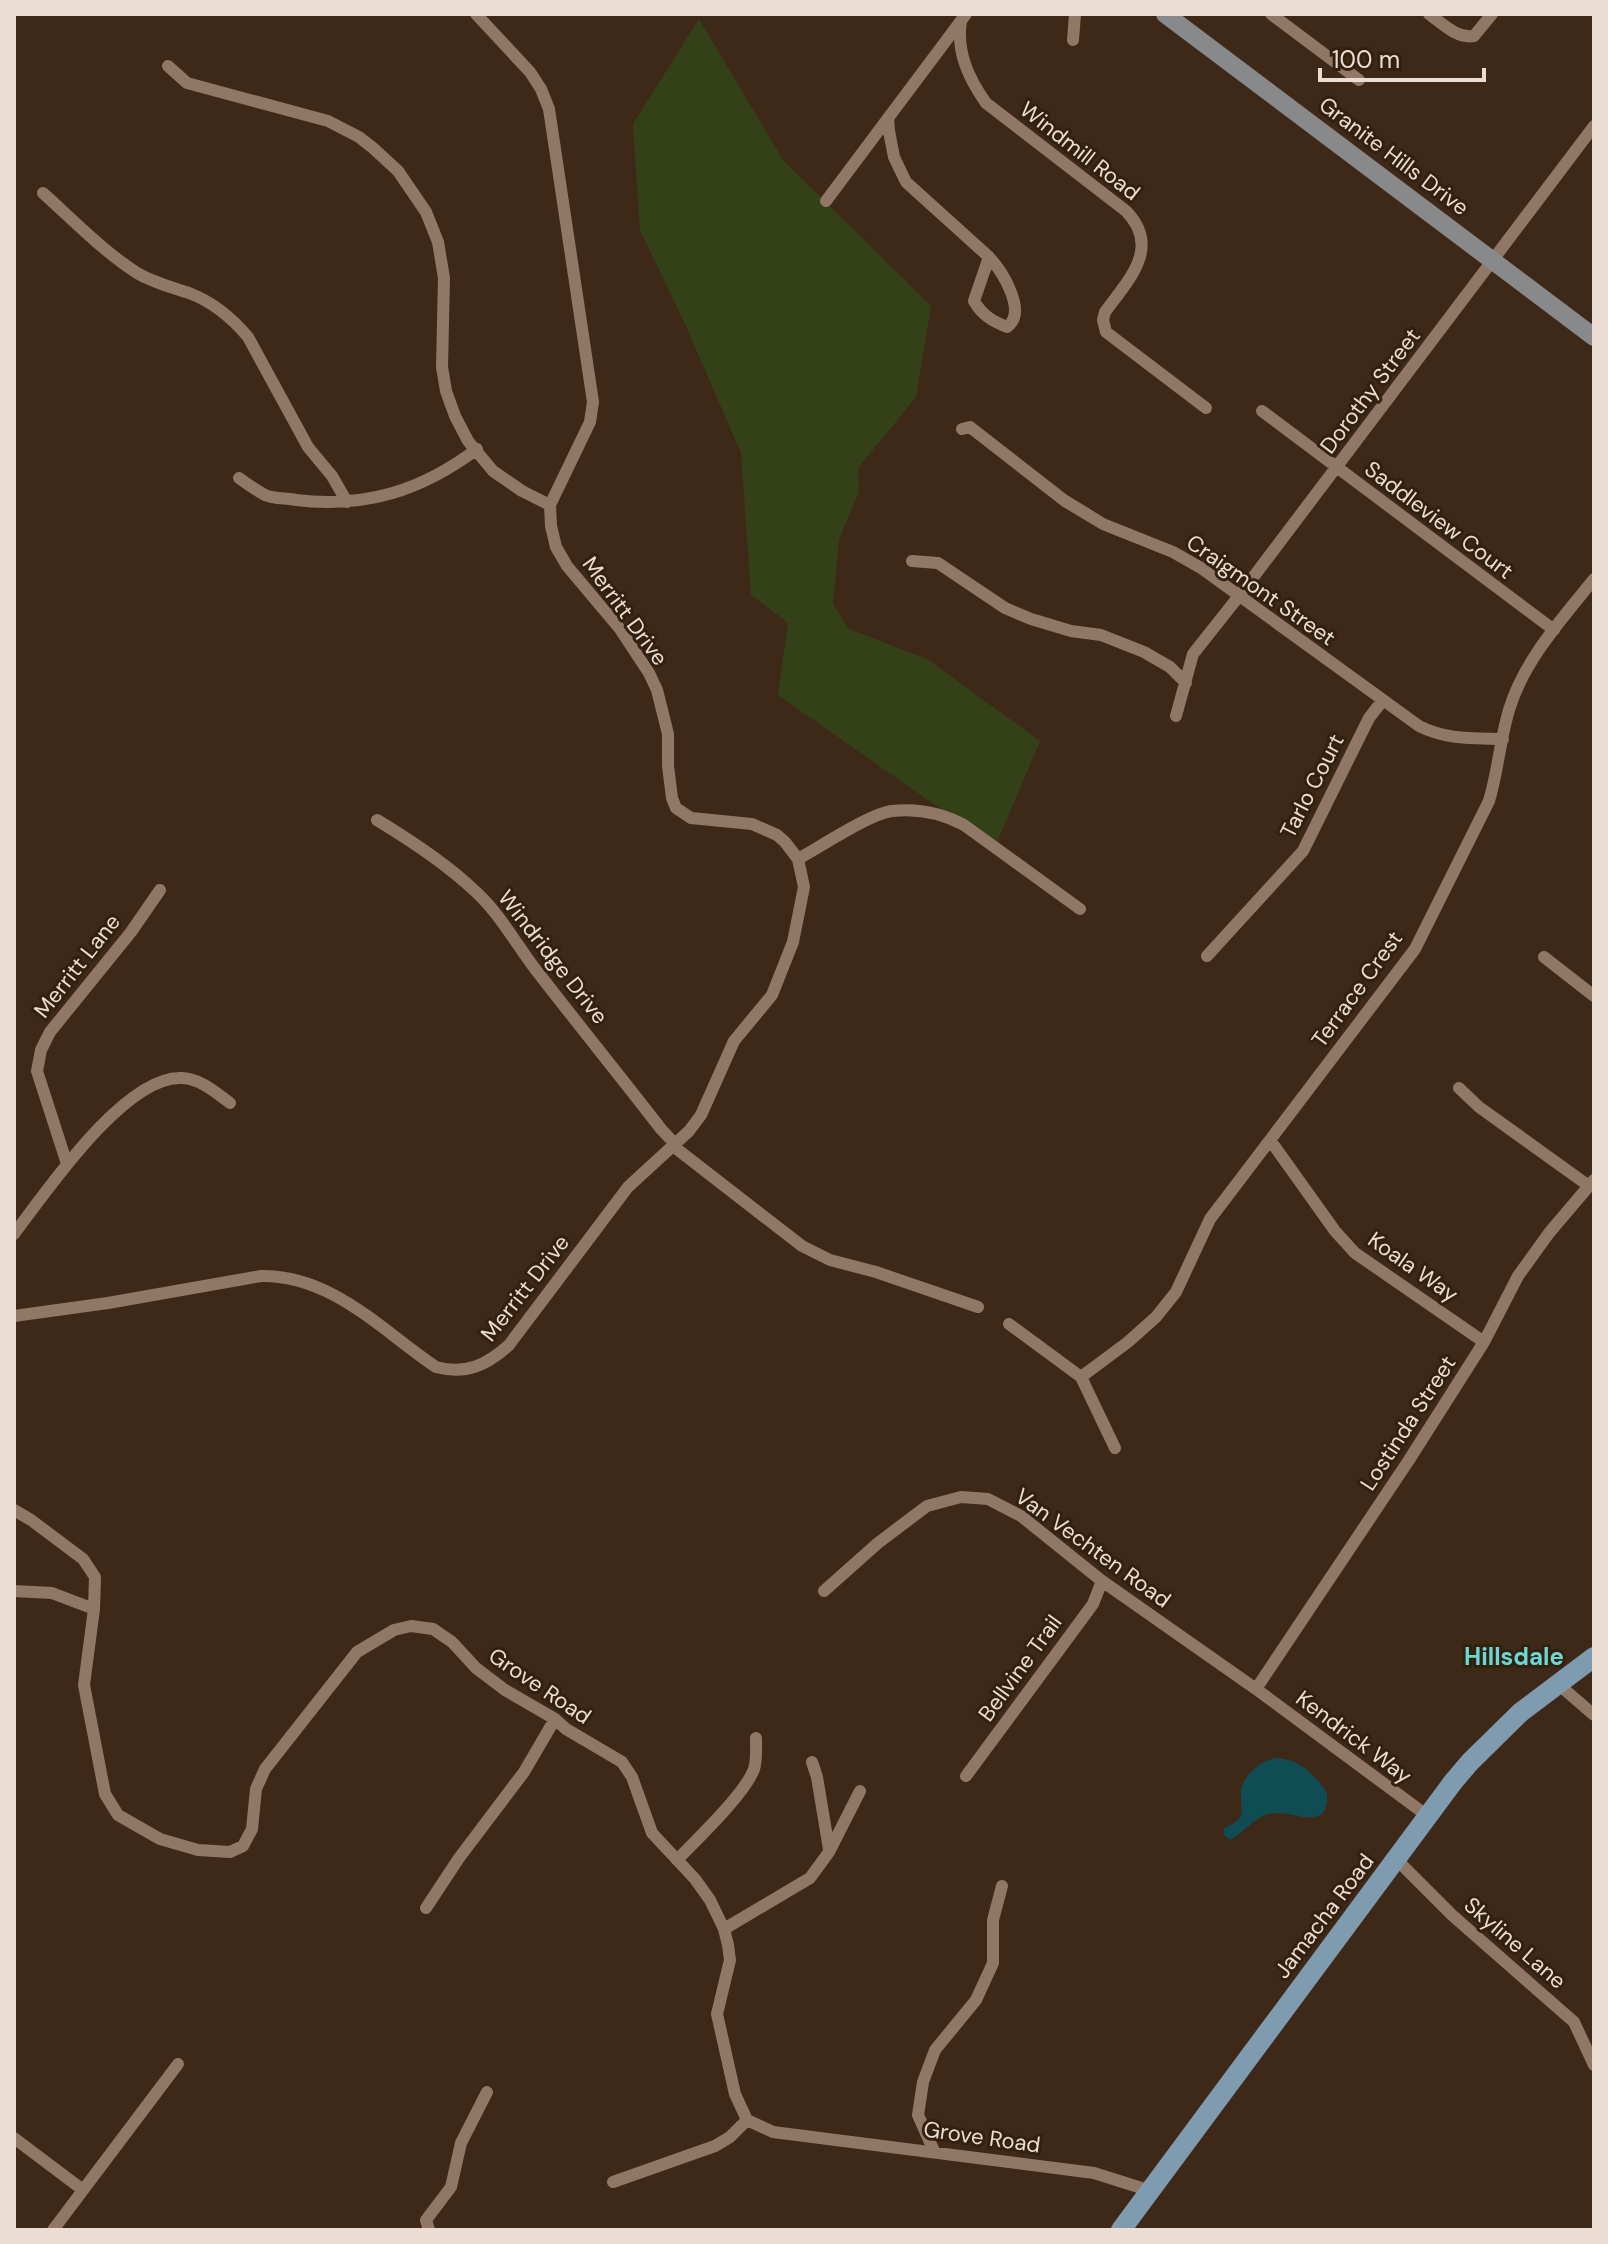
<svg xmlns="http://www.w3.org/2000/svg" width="1608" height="2244" viewBox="0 0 1608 2244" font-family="'DM Sans',sans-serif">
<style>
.green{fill:#344118}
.water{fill:#104c53}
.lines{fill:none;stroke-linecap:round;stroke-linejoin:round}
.street{stroke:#917866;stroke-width:12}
.secondary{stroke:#88898b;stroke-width:18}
.primary{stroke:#7e9baf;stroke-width:20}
.labels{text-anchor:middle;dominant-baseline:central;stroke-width:6;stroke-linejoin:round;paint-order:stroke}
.street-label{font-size:22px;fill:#ecddd3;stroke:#34200f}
.neighbourhood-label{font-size:24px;font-weight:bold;fill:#6bd8d6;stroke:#34200f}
</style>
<rect width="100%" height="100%" fill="#3e2919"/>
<path class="green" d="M699,19l84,141 148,146 -15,91 -58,71 1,24 -20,47 -6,65 16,25 78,30 113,82 -45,106 -217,-152 10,-72 -37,-28 -10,-142 -55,-127 -46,-96 -7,-106z"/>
<path class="water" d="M1278,1758c23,2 37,17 49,35 2,44 -35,14 -59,21 -15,5 -25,19 -38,26l-6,-5v-7c26,-11 15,-17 17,-37 2,-17 22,-32 37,-33z"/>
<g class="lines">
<path class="street" d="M1271,14l88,66
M1429,14c14,10 28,25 45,22l18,-22
M961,21c-5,31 8,58 25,82l140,108c36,37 2,69 -21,101l-2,8 3,12 100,76
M1073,40l2,-26
M168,66l19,17 141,38 31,16 14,11 25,23 28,41 12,30 6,36 -2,89 4,24 9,25 13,25 25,30 29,20 28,14
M888,118l1,13 5,26 12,25 83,75 -15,44c8,14 18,20 33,26 21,-15 -5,-56 -18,-70
M43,193c30,27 60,58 94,80 17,10 34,14 52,20 24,9 43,25 59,44l60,110 24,29 15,26
M826,201l140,-187
M1262,411l292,219
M962,429l8,-2 95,74 20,12 18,11 70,28 28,16 218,158c27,14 55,12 84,13
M239,478c8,6 17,12 26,17 9,4 21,3 31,5 70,8 125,-9 181,-51
M912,561l26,2 67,45 26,11 40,12 30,4 43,17 26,15 16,16
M1176,716l17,-62 46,-58 355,-470
M377,820c33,20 71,45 99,72 24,22 40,52 60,78 41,53 84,106 125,159l14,15
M798,859c22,-12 71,-45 94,-48 26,-3 50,2 72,14l116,84
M1207,956l96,-105 66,-133 14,-18
M1544,957l50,39
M1459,1088l20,19 110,79
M1270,1140l65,91 20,22 129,89
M673,1146l129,100 28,14 46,12 102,35
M67,1164l-30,-93 4,-21 9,-18 81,-100 29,-42
M14,1234c32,-42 111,-159 168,-156 19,1 33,14 48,25
M14,1316l94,-13 153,-27c71,-1 120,54 175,91 30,8 51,-2 73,-22l119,-158 61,-56 12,-16 33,-74 38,-46 21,-53 11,-55 -6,-28 -13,-17 -8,-7 -25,-11 -61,-6 -15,-10 -4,-10 -4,-32v-32l-11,-44 -8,-17 -29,-44 -53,-63 -11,-19 -5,-21 -1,-21 40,-83 3,-20 -44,-293 -8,-20 -11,-17 -54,-58
M1009,1324l72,53 34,71
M1081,1377l47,-35 28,-25 20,-25 34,-73 205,-270 74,-148c9,-30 11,-61 20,-91 15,-50 53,-91 85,-131
M14,1510l17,10 52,39 12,18 -1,32 -10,76 21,109 13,21 42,24 38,11 32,2 13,-6 9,-17 4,-40 9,-20 92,-117 37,-22 17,-4 22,3 19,13 24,26 29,22 50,29 11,10 56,33 10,15 20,56 43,46 15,21 14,29 4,16 2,15 -13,54 18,80 12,26 26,12 321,41 57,18
M14,1591l38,2 42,16
M824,1591l54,-48 49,-37 34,-9 27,2 33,17 81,65 154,108 173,128
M1558,1684l36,31
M1256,1689l153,-229 75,-118 34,-66 31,-43 45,-53
M812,1762l5,15 12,72
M966,1776l127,-172 9,-23
M1396,1859l56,56 122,107 20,43
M677,1860c20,-21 68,-66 77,-91 3,-9 2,-21 2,-31
M426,1908l33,-50 65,-86 31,-53
M724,1929l86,-51 19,-26 31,-61
M14,2138l69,52
M934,2151l-16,-36 5,-33 12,-32 41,-50 17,-37v-43l9,-34
M613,2182l102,-36 15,-9 17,-17
M53,2230l125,-166
M429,2230l-3,-10 25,-33 10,-44 26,-51"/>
<path class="secondary" d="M1165,14l429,323"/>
<path class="primary" d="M1121,2230l332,-448 17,-20 51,-50 73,-55"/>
</g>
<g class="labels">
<g class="street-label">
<text transform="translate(1080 151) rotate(38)">Windmill Road</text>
<text transform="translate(1394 156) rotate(37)">Granite Hills Drive</text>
<text transform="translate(1370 391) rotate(-53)">Dorothy Street</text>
<text transform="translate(1439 520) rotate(37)">Saddleview Court</text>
<text transform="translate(1261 590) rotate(35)">Craigmont Street</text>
<text transform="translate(625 611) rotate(54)">Merritt Drive</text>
<text transform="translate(1312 786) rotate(-63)">Tarlo Court</text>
<text transform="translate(553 957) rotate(52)">Windridge Drive</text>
<text transform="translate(77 966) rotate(-52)">Merritt Lane</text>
<text transform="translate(1357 989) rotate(-54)">Terrace Crest</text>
<text transform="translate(1413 1267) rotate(35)">Koala Way</text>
<text transform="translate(525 1288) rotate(-52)">Merritt Drive</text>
<text transform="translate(1408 1423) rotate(-57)">Lostinda Street</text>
<text transform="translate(1093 1548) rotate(36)">Van Vechten Road</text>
<text transform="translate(1020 1668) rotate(-54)">Bellvine Trail</text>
<text transform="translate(540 1686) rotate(34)">Grove Road</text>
<text transform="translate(1354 1737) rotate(37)">Kendrick Way</text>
<text transform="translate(1324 1916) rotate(-53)">Jamacha Road</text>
<text transform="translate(1515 1943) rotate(41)">Skyline Lane</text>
<text transform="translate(982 2137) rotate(8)">Grove Road</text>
</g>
<g class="neighbourhood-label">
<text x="1514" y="1656">Hillsdale</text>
</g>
</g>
<rect width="1608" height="2244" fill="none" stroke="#ecddd3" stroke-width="32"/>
<path d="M1320 68v12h164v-12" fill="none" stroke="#ecddd3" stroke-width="4"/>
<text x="1332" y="68" font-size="24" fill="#ecddd3" stroke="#34200f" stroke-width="6" paint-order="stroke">100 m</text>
</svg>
